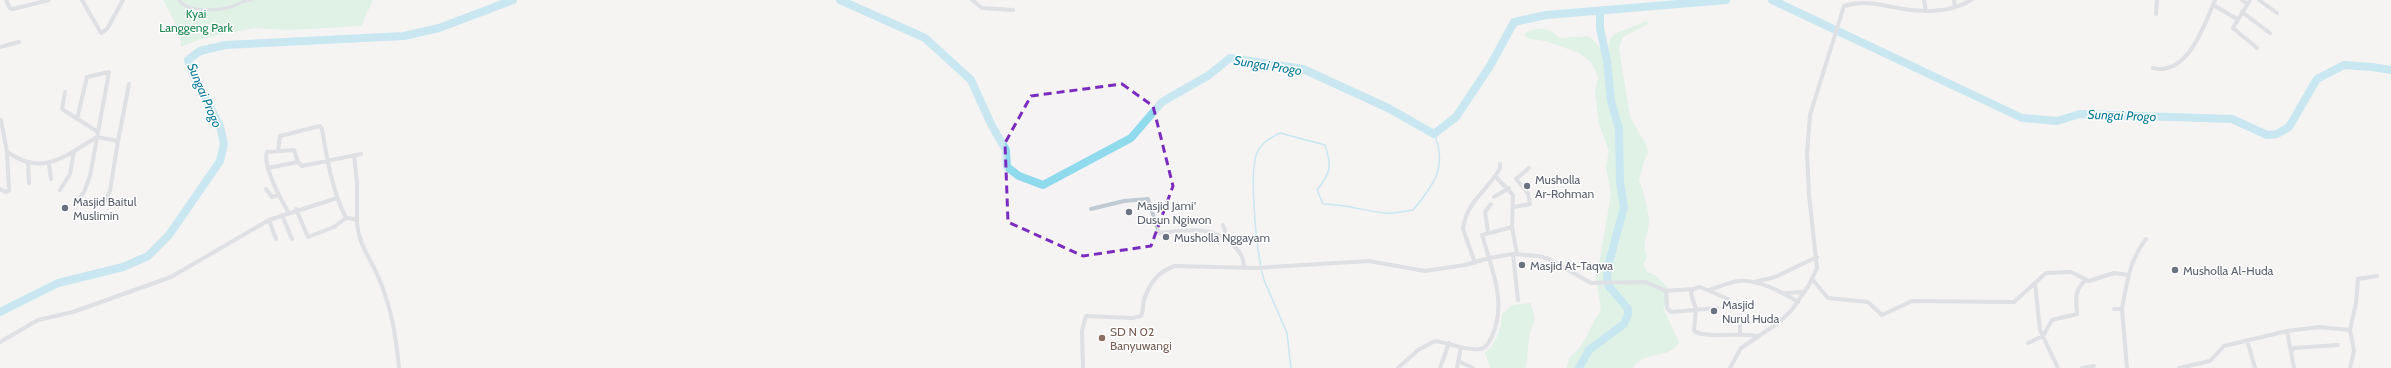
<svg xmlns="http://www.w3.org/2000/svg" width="2391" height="368" viewBox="0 0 2391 368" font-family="Cabin,sans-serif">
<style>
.green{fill:#c3f1d5}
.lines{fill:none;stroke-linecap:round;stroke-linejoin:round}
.stream{stroke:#90daee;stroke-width:1.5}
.river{stroke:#90daee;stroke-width:8}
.pedestrian{stroke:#c1cad2;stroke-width:3}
.minor{stroke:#c1cad2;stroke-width:4}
.marked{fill:none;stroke:#7b2cbf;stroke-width:3;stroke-dasharray:8 5;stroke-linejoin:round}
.worship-dot{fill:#6b7280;stroke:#fff;stroke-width:1.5}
.education-dot{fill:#8d6e63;stroke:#fff;stroke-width:1.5}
.labels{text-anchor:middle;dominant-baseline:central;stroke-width:3;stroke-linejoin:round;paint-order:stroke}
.park-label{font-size:12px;fill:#17864f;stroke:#fff}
.worship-label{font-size:12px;fill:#5b616d;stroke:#fff;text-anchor:start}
.education-label{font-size:12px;fill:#785e54;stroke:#fff;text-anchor:start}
.water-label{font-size:13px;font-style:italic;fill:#0c7c9b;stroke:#fff}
</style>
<rect width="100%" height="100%" fill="#f5f3f3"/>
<path class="green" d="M163,0h210l-12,26 -72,4 -35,-2 -54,11 -19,8 -1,-15z
M1647,21l1,3 -25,13 -4,11 11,69 17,29 1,8 -4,7 -5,19c3,5 11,37 10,43 -1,12 -8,21 -2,34l-4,7 4,8 8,3 13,13 1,14 -6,6 16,34c-9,18 -36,8 -46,26h-66c2,-16 8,-12 15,-24 7,-11 11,-23 19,-34l-6,-40 5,-11 11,-65 -5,-27 3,-16 -10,-27 -4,-31 3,-16 -6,-14 -13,-10 -33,-12 -17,-2 -5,-5c7,-5 21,-7 28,-2 3,2 4,4 8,6l28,-2c9,4 10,14 20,17l1,-12 5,-7z
M1530,303c9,22 2,16 -1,36 -2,10 -1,19 -3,29h-36l-5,-15c11,-9 17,-25 17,-39l10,-9z"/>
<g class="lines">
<path class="stream" d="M1261,266c-5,-21 -12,-96 -4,-113 5,-11 13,-15 23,-20l45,12c7,21 6,28 -8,45l6,14c24,0 39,7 62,9 9,1 19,-2 28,-3 21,-25 35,-44 21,-76
M1261,269l3,11 23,53 4,35"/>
<path class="river" d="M840,0l85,38 46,42 20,44 15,26 1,17 12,9 24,9 88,-47 31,-36 47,-27 21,-17 73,11 85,39 46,26 22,-17 34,-51 24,-44 32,-7 180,-15
M1772,0l250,118 35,3 23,-7 152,5 35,16 10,-1 12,-7 28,-48 27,-14 28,2 19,3
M0,312l58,-29 65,-16 25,-11 21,-21 51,-74 4,-17 -4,-18 -27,-51 -5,-15 12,-9 25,-6 179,-9 35,-8 74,-28
M1579,368l10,-18 35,-26 4,-9v-6l-20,-24 -1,-15 17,-63 -4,-25 -1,-53 -8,-28 -4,-40 -7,-33v-17"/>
<path class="pedestrian" d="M179,0c8,13 41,11 54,6 7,-2 11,-6 18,-6"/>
<path class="minor" d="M6,0l4,8 3,1 36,-9
M82,0l19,33 6,-4 16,-29
M972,0l10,8 31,2
M1924,0l2,11
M1954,0l1,7
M2242,0l5,4
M2250,0l-17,28 24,20
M2259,0l18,13
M2213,5l24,14
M2242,12l28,21
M2156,14l1,-14
M0,47l19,-5
M2153,68c35,9 52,-45 62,-68
M65,92l-3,17 36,23
M1,120l6,32c36,25 58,4 90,-15l21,4 11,-57
M278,150l2,-14 40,-10 2,3c5,30 10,61 24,89l9,1 2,3c1,23 15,38 23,59 12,30 16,55 19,87
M354,155l3,27v39
M28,163l1,20
M49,164l2,15
M268,168l30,-6
M1495,176l18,19 -1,32 5,27
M0,189l6,3 3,-2 -2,-38
M266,189l6,8 7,-2
M60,190l10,-16 4,-23
M1494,197l15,-9
M105,201l5,-10 8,-50
M74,205l10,-13 6,-16 19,-104 -22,5 -10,42
M1514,207l16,-3 -2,-11 -12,-14 13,-11
M296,209l12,28 26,-10 12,-9
M1091,209l33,-8 24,-2 11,34c27,-3 52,-8 73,11 8,8 12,13 12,24
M288,212c-7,-13 -26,-46 -21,-60l27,-2 4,12 4,4 59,-12
M282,215l10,24
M269,220l7,19
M1512,227l-30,8 7,23 24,-4 25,2 11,3 42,24 55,-1 20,9 1,17 4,4 46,-4
M1488,232l-3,-20 6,-8
M1223,238l2,-8 -2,-5
M1513,254l5,46
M1475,263l-12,-34c3,-28 25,-38 37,-61v-4
M1812,279l16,19 40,4 14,13 30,-14 102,1 32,-29 25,-1 18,9 25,-8 14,2
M1754,282l21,-5 42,-20
M2035,283l5,47 18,38
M1709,290c10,-3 20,-8 30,-9 19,-2 43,11 59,21
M1666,291l27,-2
M1785,293l19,-1
M1728,299l-28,-12 -7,2 -2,5 5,15 -2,22c13,8 46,1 63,5
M2114,309h8l5,59
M2122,309c5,-26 7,-48 24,-70
M1740,316v18
M2350,330l4,21 -4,17
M2247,340l8,28
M0,342l38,-22 35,-8 98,-35 98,-57 68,-22
M2028,343l15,-7 9,-16 25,-6c-1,-14 -3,-25 9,-34
M2291,352l3,-4 44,-3
M1458,361l15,7
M1083,368l-1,-37 4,-15 46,2 9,-2c3,-5 1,-10 3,-16 5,-16 14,-29 31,-34l80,2 114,-7 56,10 40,-6 24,-7c8,26 15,52 3,78 -3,6 -5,12 -12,13 -15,2 -30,-6 -45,-8l-17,9 -20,18
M1440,368l9,-25
M1457,368l4,-21
M1730,368l11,-20 37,-25 13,-12 18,-26 8,-17 -8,-73 -2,-42 3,-38 34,-109c18,-6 35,-2 54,2 23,5 52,5 73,-8
M2082,368l12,-2
M2179,368l31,-7 14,-15 63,-15
M2294,368l-7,-37 32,-4 31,3 6,-27 2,-24 19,-3"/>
</g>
<path d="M0 0H2391V368H0ZM1122,84l31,22 20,80 -22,60 -68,10 -75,-34 -3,-79 26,-47z" fill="#f5f3f3" fill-opacity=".55" fill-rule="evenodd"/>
<path class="marked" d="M1122,84l31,22 20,80 -22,60 -68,10 -75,-34 -3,-79 26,-47z"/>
<g class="worship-dot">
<circle cx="1527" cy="186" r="4"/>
<circle cx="65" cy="208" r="4"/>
<circle cx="1129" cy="212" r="4"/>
<circle cx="1166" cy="237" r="4"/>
<circle cx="1522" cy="265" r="4"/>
<circle cx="2175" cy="270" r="4"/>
<circle cx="1714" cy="311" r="4"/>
</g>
<circle class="education-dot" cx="1102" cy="338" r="4"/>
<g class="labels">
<g class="park-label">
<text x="196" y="13">Kyai<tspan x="196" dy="14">Langgeng Park</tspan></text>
</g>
<g class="worship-label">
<text x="1535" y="179">Musholla<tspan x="1535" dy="14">Ar-Rohman</tspan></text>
<text x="73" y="201">Masjid Baitul<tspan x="73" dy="14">Muslimin</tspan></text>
<text x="1137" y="205">Masjid Jami'<tspan x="1137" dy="14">Dusun Ngiwon</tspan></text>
<text x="1174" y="237">Musholla Nggayam</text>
<text x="1530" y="265">Masjid At-Taqwa</text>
<text x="2183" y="270">Musholla Al-Huda</text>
<text x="1722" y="304">Masjid<tspan x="1722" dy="14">Nurul Huda</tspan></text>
</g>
<g class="education-label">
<text x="1110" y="331">SD N 02<tspan x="1110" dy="14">Banyuwangi</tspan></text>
</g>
<g class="water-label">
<text transform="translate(1268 65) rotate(9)">Sungai Progo</text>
<text transform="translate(205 95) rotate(67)">Sungai Progo</text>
<text transform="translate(2122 115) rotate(2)">Sungai Progo</text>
</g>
</g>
</svg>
